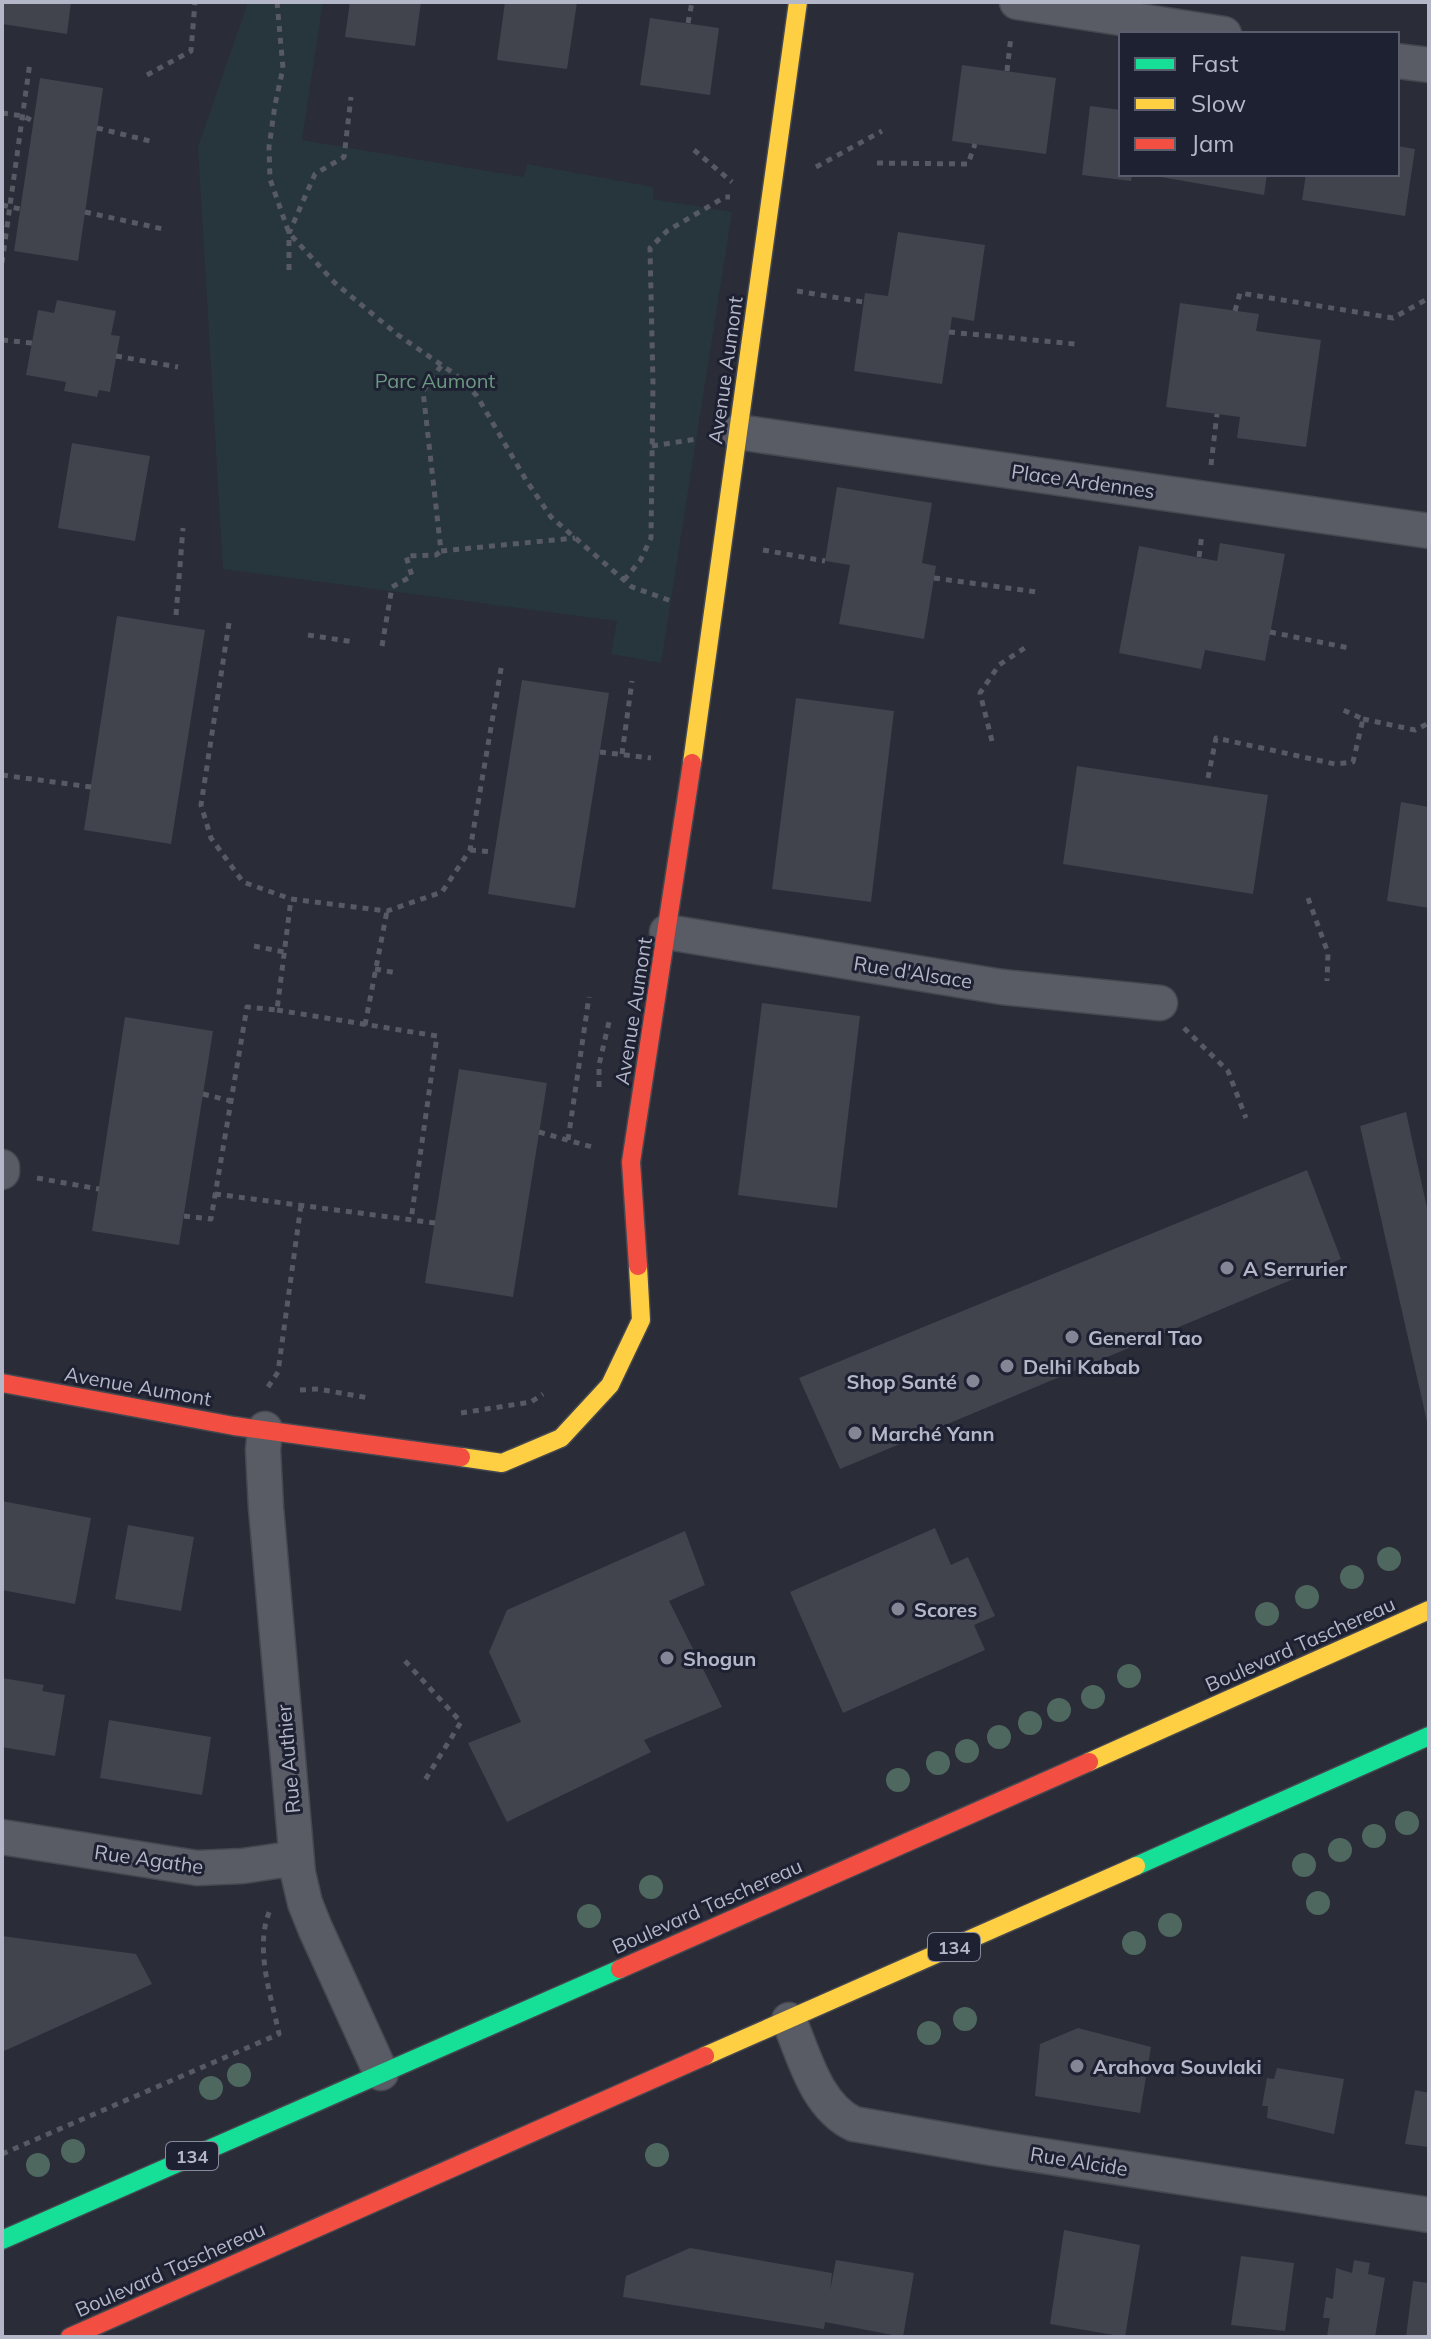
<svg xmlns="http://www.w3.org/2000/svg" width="1431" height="2339" viewBox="0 0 1431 2339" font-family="Mulish,sans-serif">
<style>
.green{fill:#27353d}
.building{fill:#41434d}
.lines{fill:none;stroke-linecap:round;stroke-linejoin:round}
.street-casing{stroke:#464850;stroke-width:37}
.fast-casing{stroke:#464850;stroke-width:21}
.slow-casing{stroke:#464850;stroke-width:21}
.jam-casing{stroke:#464850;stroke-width:21}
.path{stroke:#575a62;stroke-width:5;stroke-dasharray:6 6;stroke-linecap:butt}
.street{stroke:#5a5c65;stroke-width:34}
.fast{stroke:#16e098;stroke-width:18}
.slow{stroke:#ffcf43;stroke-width:18}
.jam{stroke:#f24e42;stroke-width:18}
.tree{fill:#4e685f}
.poi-dot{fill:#848695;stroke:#1d2132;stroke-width:3}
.labels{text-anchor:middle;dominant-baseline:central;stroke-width:6;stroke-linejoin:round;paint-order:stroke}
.shield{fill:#1d2132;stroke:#878a9b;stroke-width:2}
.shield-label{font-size:18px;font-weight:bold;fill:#b4b7c8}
.street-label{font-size:20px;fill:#b4b7c8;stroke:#1d2132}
.park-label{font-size:20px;fill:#6b9980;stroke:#1d2132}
.poi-label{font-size:20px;font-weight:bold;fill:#b4b7c8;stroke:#1d2132;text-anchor:start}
</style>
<rect width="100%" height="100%" fill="#2a2c37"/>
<path class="green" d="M248,2h75l-21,138 222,37 3,-13 126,23v12l79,13 -71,451 -50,-9 6,-33 -394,-52 -25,-422z"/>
<path class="building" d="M2,2h69l-4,32 -65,-10z
M350,2h71l-6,44 -70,-9z
M505,2h72l-10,67 -70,-9z
M650,18l69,10 -9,67 -70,-10z
M962,65l94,13 -10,76 -94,-13z
M40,78l63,10 -25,173 -64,-10z
M1090,106l31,4v64h11l-1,7 -49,-6z
M1397,146l18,3 -10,67 -103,-16 4,-26h91z
M1162,174h105l-3,21 -103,-18z
M898,232l87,13 -11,76 -22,-4 -10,67 -88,-13 11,-78 23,3z
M57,300l59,11 -5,24 9,1 -10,56 -11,-2 -2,7 -33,-6 2,-9 -40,-7 12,-65 16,3z
M1180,303l79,11 -3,17 65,9 -15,107 -69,-9 3,-21 -74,-10z
M72,443l78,13 -15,85 -77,-13z
M837,487l95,16 -10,60 14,3 -12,73 -85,-15 11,-59 -25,-4z
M1220,543l65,11 -20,107 -60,-11 -4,19 -82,-16 20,-107 78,15z
M117,616l88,14 -34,214 -87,-14z
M522,680l87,13 -34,215 -87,-14z
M796,698l98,13 -23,191 -99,-13z
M1077,766l191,29 -15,99 -190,-30z
M1401,802l28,5v101l-42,-7z
M762,1003l98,13 -23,192 -99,-13z
M125,1017l88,14 -34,214 -87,-14z
M459,1069l88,14 -34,214 -88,-14z
M1406,1112l23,105 -1,209 -68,-300z
M1307,1170l34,89 -501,210 -41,-91z
M2,1501l89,17 -16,86 -73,-14z
M128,1525l66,12 -13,74 -66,-12z
M935,1528l16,37 17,-8 27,59 -21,9 11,25 -142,63 -53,-121z
M685,1531l20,54 -36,16 53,106 -78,33 7,12 -144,70 -39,-79 53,-21 -32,-70 18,-42z
M2,1678l42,7 -2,6 23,4 -10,61 -53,-9z
M109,1720l102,17 -9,58 -102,-17z
M2,1936l134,18 16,30 -150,68z
M1078,2028l73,19 -11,66 -105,-17 5,-52z
M1277,2068l67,11 -10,55 -67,-16 1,-12h-6l5,-28 7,1z
M1415,2090l14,3v54l-24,-3z
M1064,2230l76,15 -15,92 -75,-13z
M690,2248l142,25 -2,18 6,-31 78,13 -11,64 -78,-15 -1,7 -201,-32 3,-21z
M1241,2256l53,7 -9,68 -54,-6z
M1354,2260l16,3 -2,11 17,4 -10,59 -48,-1 3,-18h-7l3,-21 7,2 3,-31 16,5z
M1413,2281l16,2v54h-23z"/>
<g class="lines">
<g class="street-casing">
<path id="street" d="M1017,2l207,32
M1397,61l32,4
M738,432l691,99
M667,932l335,55 158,16
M2,1167v5
M265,1429l-2,21 3,58 32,365 7,30 10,25 66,145
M2,1837l195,31 46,-2 53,-8
M789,2020c15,36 27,86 65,104l138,24 437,67"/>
</g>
<g class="fast-casing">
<path id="fast" d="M1136,1866l293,-130
M2,2240l618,-271"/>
</g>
<g class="slow-casing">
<path id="slow" d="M692,763l106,-761
M461,1457l41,6 59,-25 49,-53 31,-65 -3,-54
M1089,1762l340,-152
M705,2056l431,-190"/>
</g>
<g class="jam-casing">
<path id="jam" d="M638,1266l-7,-104 61,-399
M2,1383l232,43 227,31
M620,1969l469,-207
M70,2337l635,-281"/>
</g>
<path class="path" d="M277,2l6,66 -8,37 -6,42 1,32 19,54 46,50 63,52 58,40 21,21 49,84 25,37 81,70 42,15
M688,23l4,-21
M1007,71l4,-35
M147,75l44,-24 4,-49
M2,113l21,3 10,5
M97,128l57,14
M694,150l38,32
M877,163l91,1 7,-20
M816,167l66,-36
M2,205l18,4
M85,212l78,17
M2,263l28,-201
M289,270v-37l26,-59 29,-17 7,-60
M797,291l66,11
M1235,311l5,-18 153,25 36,-20
M949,332l126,12
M2,340l30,3
M116,356l62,11
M441,366l-18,25 18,160 134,-13
M652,446l45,-7
M1211,465l6,-51
M763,550l62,11
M1199,557l3,-23
M934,578l103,14
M624,580l16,-19 11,-23 2,-154 -3,-136 17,-17 58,-34h5
M176,615l7,-87
M229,623l-28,182 10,33 32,44 48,17 96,12 55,-19 28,-42 32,-187
M1270,632l79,16
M308,635l46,7
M382,646l10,-59 20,-11 -6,-20 30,-1 5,-4
M1363,719l52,11 14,-7
M992,741l-12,-48 19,-28 30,-20
M600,752l51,6
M622,754l10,-73
M2,775l89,12
M1208,778l8,-40 119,26 18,-2 10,-43 -22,-10
M470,850l24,2
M1308,898l20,55 -1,28
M254,946l30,6
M375,969l22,4
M277,1010l160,26 -26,184
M365,1025l22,-114
M1184,1028l44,43 18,47
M599,1087v-22l10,-43
M203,1094l28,7
M539,1132l53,15
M568,1140l21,-143
M37,1178l62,11
M215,1194l220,29
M184,1216l27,3 36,-212 30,3 14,-111
M268,1387l10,-15 23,-167
M300,1390l18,-1 51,9
M461,1413l70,-11 12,-8
M405,1661l56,61 -36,58
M2,2154l277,-120c-8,-39 -25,-86 -9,-124"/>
<use href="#street" class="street"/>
<use href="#fast" class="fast"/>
<use href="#slow" class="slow"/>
<use href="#jam" class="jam"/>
</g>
<g class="tree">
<circle cx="1389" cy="1559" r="12"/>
<circle cx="1352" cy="1577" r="12"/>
<circle cx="1307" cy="1597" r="12"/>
<circle cx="1267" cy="1614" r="12"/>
<circle cx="1129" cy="1676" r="12"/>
<circle cx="1093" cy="1697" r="12"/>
<circle cx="1059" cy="1710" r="12"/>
<circle cx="1030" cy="1723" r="12"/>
<circle cx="999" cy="1737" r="12"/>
<circle cx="967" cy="1751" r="12"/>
<circle cx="938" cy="1763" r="12"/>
<circle cx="898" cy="1780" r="12"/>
<circle cx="1407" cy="1823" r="12"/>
<circle cx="1374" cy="1836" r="12"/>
<circle cx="1340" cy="1850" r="12"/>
<circle cx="1304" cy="1865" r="12"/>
<circle cx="651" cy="1887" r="12"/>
<circle cx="1318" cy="1903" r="12"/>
<circle cx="589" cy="1916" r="12"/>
<circle cx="1170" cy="1925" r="12"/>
<circle cx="1134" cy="1943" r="12"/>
<circle cx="965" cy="2019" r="12"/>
<circle cx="929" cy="2033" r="12"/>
<circle cx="239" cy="2075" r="12"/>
<circle cx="211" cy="2088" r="12"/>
<circle cx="73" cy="2151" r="12"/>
<circle cx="657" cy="2155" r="12"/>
<circle cx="38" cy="2165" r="12"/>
</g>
<g class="poi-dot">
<circle cx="1227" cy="1268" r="8"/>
<circle cx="1072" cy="1337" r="8"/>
<circle cx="1007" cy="1366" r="8"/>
<circle cx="973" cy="1381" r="8"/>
<circle cx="855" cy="1433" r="8"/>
<circle cx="898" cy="1609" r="8"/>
<circle cx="667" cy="1658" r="8"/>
<circle cx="1077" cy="2066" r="8"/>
</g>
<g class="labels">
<g class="shield">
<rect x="928" y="1933" width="52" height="28" rx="6"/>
<rect x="166" y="2142" width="52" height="28" rx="6"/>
</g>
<g class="shield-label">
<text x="954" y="1947">134</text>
<text x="192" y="2156">134</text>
</g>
<g class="street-label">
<text transform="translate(725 370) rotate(-82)">Avenue Aumont</text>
<text transform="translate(1083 481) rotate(8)">Place Ardennes</text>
<text transform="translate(913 972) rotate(9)">Rue d'Alsace</text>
<text transform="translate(633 1011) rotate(-81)">Avenue Aumont</text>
<text transform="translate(138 1386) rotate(10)">Avenue Aumont</text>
<text transform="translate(1300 1644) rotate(-24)">Boulevard Taschereau</text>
<text transform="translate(288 1759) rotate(-95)">Rue Authier</text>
<text transform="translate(149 1859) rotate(8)">Rue Agathe</text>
<text transform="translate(707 1906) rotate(-24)">Boulevard Taschereau</text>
<text transform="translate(1079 2161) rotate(9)">Rue Alcide</text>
<text transform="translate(170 2269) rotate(-24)">Boulevard Taschereau</text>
</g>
<g class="park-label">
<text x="435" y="380">Parc Aumont</text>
</g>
<g class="poi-label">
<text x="1243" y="1268">A Serrurier</text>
<text x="1088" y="1337">General Tao</text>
<text x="1023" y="1366">Delhi Kabab</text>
<text x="957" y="1381" text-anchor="end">Shop Santé</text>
<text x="871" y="1433">Marché Yann</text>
<text x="914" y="1609">Scores</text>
<text x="683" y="1658">Shogun</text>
<text x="1093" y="2066">Arahova Souvlaki</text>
</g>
</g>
<rect width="1431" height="2339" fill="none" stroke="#b4b7c8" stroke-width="8"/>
<rect x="1119" y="32" width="280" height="144" fill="#1d2132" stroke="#595d6e" stroke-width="2"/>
<rect x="1135" y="58" width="40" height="12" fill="#16e098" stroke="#595d6e" stroke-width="2"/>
<text x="1191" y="72" font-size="24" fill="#b4b7c8">Fast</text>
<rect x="1135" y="98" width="40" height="12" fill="#ffcf43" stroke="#595d6e" stroke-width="2"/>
<text x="1191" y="112" font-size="24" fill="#b4b7c8">Slow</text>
<rect x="1135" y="138" width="40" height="12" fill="#f24e42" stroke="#595d6e" stroke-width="2"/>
<text x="1191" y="152" font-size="24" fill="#b4b7c8">Jam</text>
</svg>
